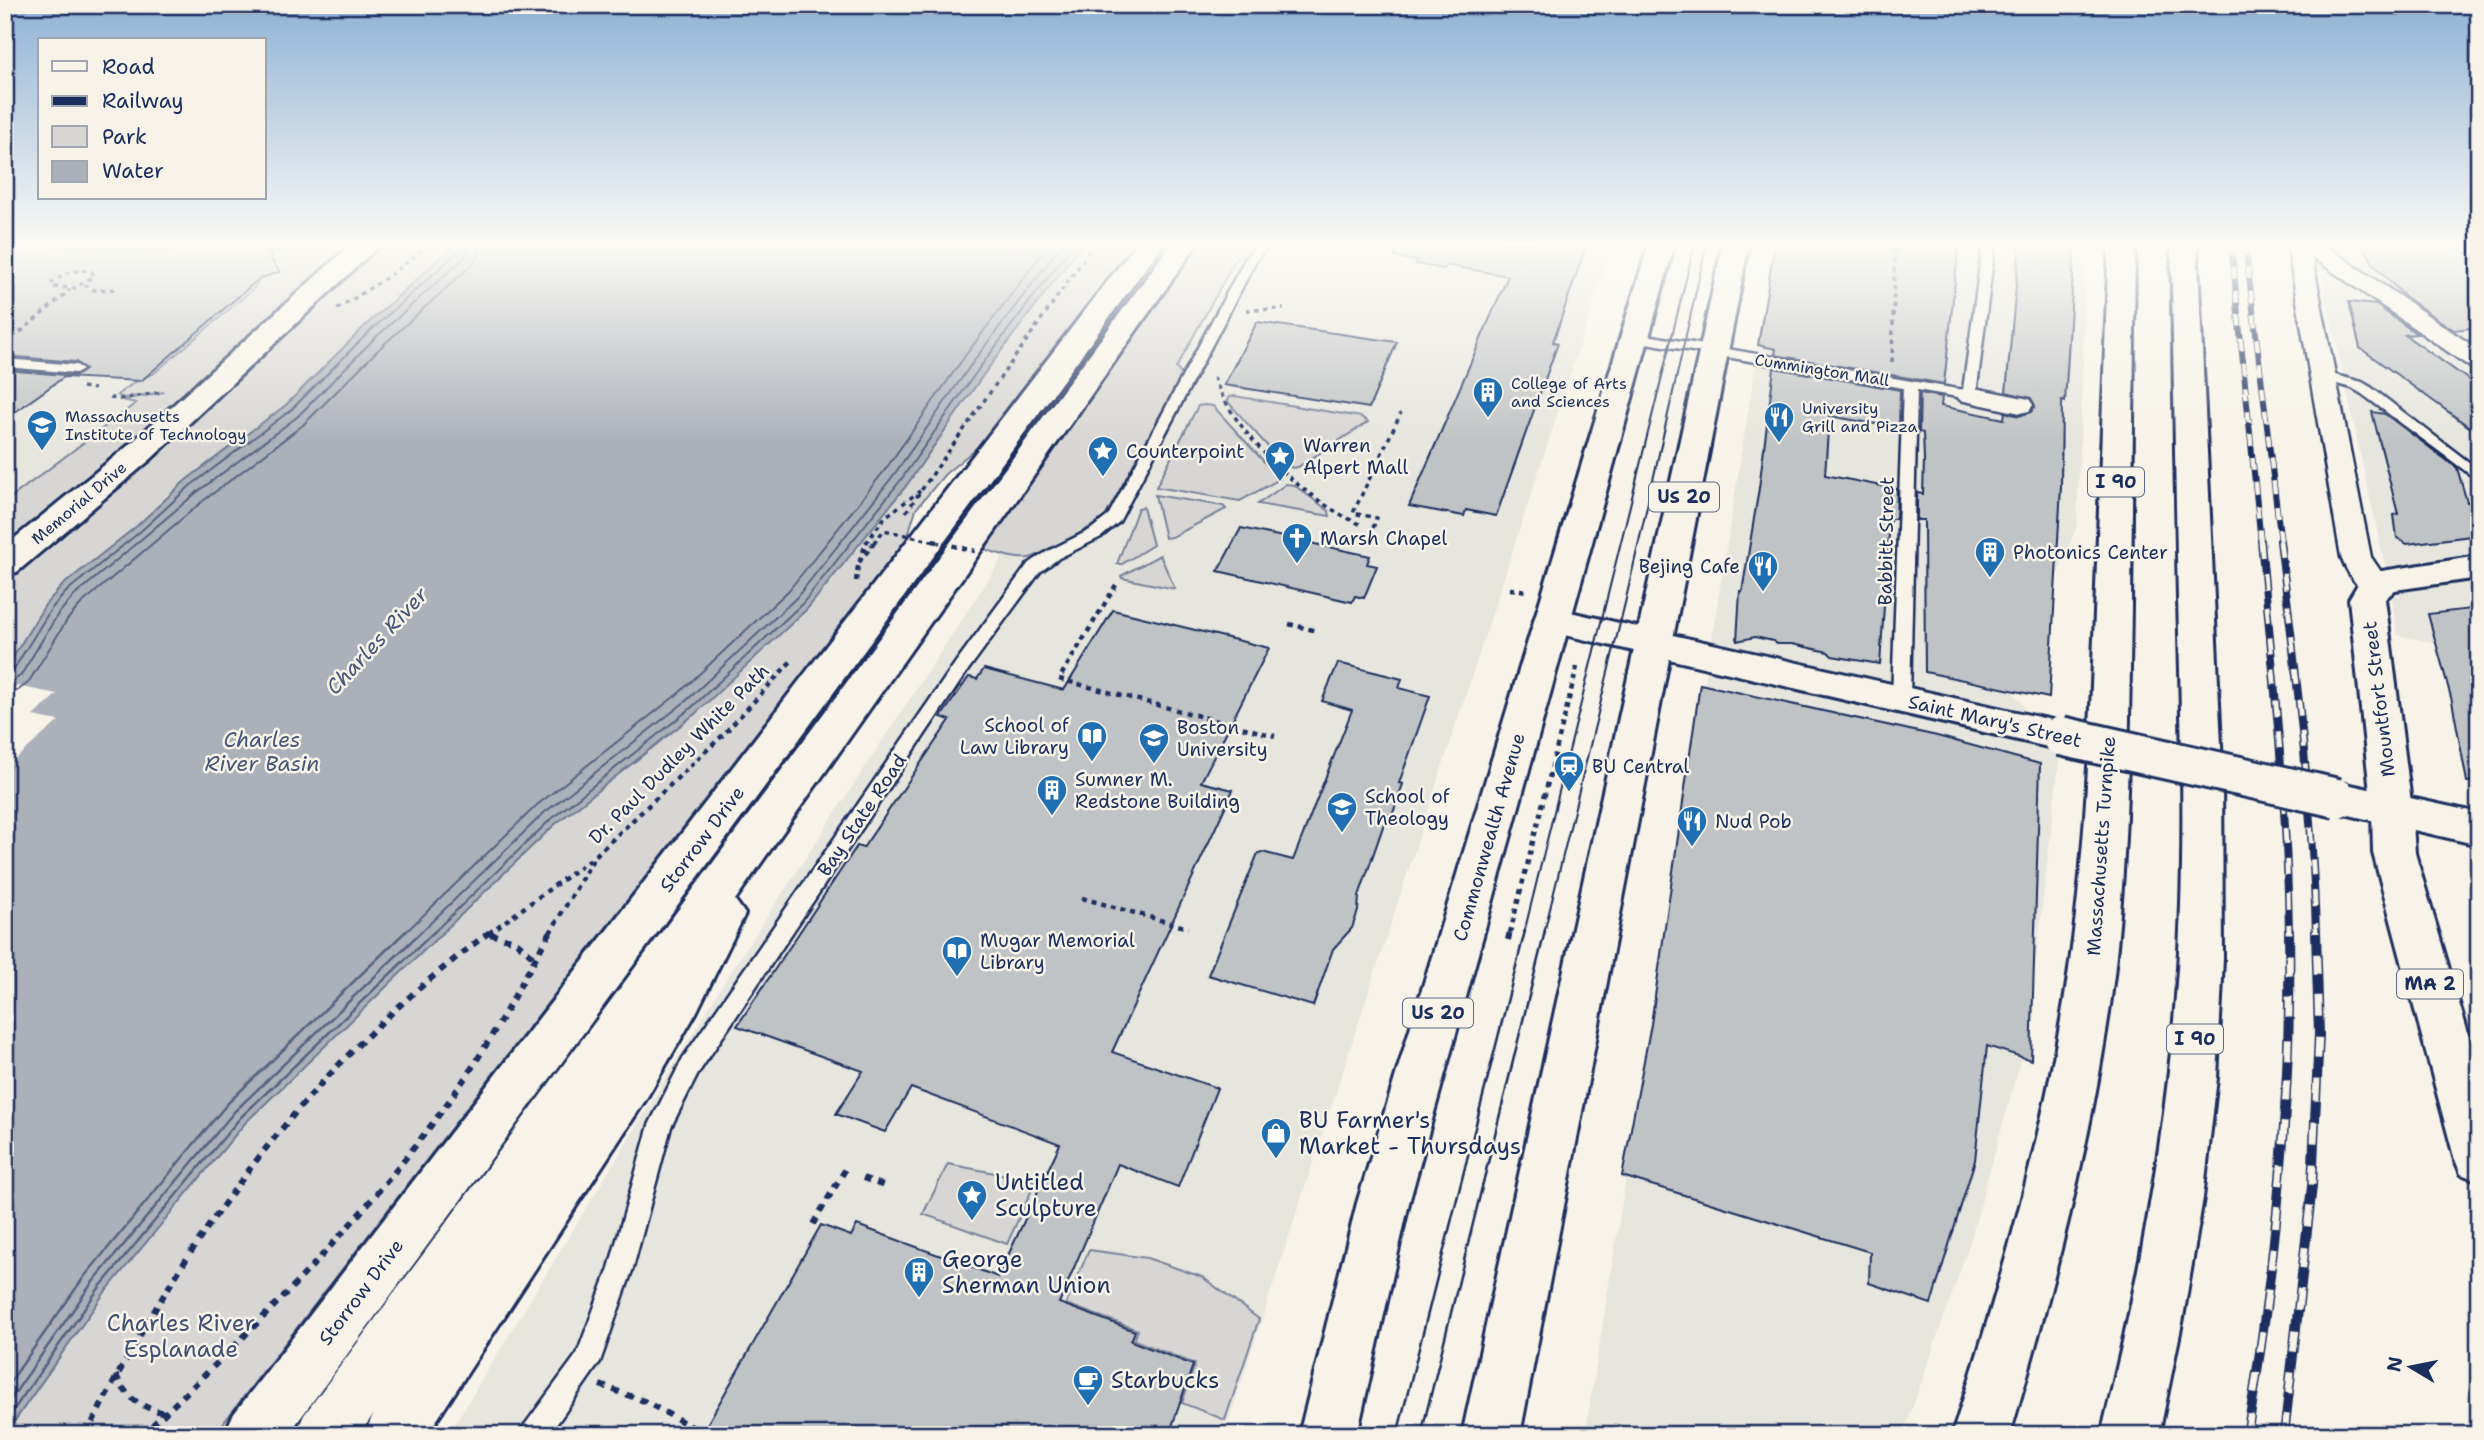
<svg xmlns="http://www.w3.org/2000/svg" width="2484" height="1440" viewBox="0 0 2484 1440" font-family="'Shantell Sans',sans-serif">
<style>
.built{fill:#e6e5de}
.green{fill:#d7d6d4;stroke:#798299;stroke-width:2}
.water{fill:#acb0b9;stroke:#727c95;stroke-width:2}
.pier{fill:#f7f3e8}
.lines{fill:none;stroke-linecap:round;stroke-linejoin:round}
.shore-far1{stroke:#556382;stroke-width:2}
.shore{stroke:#556382;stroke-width:2.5}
.building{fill:#c0c3c5;stroke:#1b2f5e;stroke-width:2}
.lane-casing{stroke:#1b2f5e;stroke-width:5}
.street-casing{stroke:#1b2f5e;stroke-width:5}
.secondary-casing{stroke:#1b2f5e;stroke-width:6}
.primary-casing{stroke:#1b2f5e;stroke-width:6}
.highway-casing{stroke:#1b2f5e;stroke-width:6}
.path-far2{stroke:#1b2f5e;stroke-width:3.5;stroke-dasharray:4.5 4.5;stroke-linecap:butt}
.path-far1{stroke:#1b2f5e;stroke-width:4.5;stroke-dasharray:5 5;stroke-linecap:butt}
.path{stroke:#1b2f5e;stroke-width:6;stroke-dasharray:7 7;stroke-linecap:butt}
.lane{fill:#f7f3e8;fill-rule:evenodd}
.street{fill:#f7f3e8;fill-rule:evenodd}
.secondary{fill:#f7f3e8;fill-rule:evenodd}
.primary{fill:#f7f3e8;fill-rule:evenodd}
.highway{fill:#f7f3e8;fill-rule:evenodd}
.tram-far1{stroke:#1b2f5e;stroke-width:2}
.tram{stroke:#1b2f5e;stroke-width:2.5}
.rail-far2-casing{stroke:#1b2f5e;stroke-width:6}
.rail-far1-casing{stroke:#1b2f5e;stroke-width:8}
.rail-casing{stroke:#1b2f5e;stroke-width:10}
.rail-far2{stroke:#f7f3e8;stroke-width:4.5;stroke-dasharray:12;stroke-linecap:butt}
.rail-far1{stroke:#f7f3e8;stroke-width:5;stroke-dasharray:16;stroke-linecap:butt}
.rail{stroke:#f7f3e8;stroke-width:7;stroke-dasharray:21;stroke-linecap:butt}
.secondary-bridge-casing{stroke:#1b2f5e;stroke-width:44;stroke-linecap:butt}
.path-bridge-far1{stroke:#1b2f5e;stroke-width:3.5;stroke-dasharray:4.5 4.5;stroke-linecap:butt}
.path-bridge{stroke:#1b2f5e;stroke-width:4.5;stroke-dasharray:5 5;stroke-linecap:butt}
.secondary-bridge{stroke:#f7f3e8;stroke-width:38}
.labels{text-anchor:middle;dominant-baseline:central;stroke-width:5;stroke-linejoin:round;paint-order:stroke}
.far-street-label{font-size:16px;fill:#1b2f5e;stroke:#f7f3e8}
.far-poi-label{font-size:16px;fill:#1b2f5e;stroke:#f7f3e8;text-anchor:start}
.shield{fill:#f7f3e8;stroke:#5d6a87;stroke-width:2}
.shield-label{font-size:18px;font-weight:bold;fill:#1b2f5e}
.poi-label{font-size:19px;fill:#1b2f5e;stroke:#f7f3e8;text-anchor:start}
.street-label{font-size:19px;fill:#1b2f5e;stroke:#f7f3e8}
.water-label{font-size:21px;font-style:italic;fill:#465679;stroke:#f7f3e8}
.near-poi-label{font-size:23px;fill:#1b2f5e;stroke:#f7f3e8;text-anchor:start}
.near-park-label{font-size:23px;fill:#415076;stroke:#f7f3e8}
</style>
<rect width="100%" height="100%" fill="#f7f3e8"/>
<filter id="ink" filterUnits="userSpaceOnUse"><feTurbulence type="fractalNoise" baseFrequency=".0143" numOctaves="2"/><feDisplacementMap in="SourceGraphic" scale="14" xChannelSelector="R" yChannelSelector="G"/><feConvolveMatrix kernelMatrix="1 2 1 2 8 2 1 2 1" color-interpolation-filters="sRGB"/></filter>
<g filter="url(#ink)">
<path class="built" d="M5,243h327l-180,155 -147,108z
M1214,243h399l-389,1192h-776l280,-459 277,-422z
M1775,243h312l-10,283 -66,164 49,62 -33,285 -58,208 -66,190h-318z
M2314,243h165v409l-82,-17 -5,-38z"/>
<path class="green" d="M313,243h144l-93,84 -78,78 -101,76 -48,45 -74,59 -18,20 -40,65v-168l131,-99 -14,-3 42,-8 -41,6 -6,-3c11,-9 23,-17 36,-21l101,-86 6,-10 20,-6 -11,-15z
M1083,243h53l-111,149 -46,54 -34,28 -29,35 -9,29 -693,897h-209l100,-143 140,-169 309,-298 142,-112 178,-190 32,-37 80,-115z
M1197,243h58l-9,13 -9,1 -61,111 6,7 -76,140c-7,9 -69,42 -77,43 -16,2 -34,-6 -49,-10z
M1234,396l127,21 7,5 -70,45 -6,1 -22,-19 -42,-47 1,-5z
M1205,405l8,1 67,73 -40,22 -84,-14 42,-81z
M1286,484l8,1 35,26 1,5 -72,-12z
M1155,495l68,11 3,3 -54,28 -7,1z
M1143,507l10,38 -31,19h-5l21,-56z
M1160,555l15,34 -53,-11 -1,-2z
M948,1164l88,17 -29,63 -84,-30z
M1089,1250l58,8 55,19 57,42 -34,101 -43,-17 13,-39 -61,-24 4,-10 -72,-26z"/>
<path class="water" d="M457,243h626l-97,128 -80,115 -98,122 -112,105 -142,112 -309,298 -140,169 -100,142v-764l40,-65 18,-20 74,-59 48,-45 101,-76 78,-78z"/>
<path class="pier" d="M13,663h3l-4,22 45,9 -24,22 26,5 -54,47v-98z"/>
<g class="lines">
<path class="shore-far1" d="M5,673l7,-1 39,-63 17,-19 73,-59 49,-45 101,-76 77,-77 91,-82 2,-8
M5,682l8,-1 8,-6 37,-61 16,-18 122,-103 101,-76 77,-78 91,-82 5,-14
M5,693l12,-2 11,-8 39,-63 14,-16 122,-103 100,-76 78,-78 92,-83 6,-9 2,-12
M405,933l132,-128 142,-112 110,-103 96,-120 80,-114 85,-113
M420,933l124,-120 142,-112 111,-104 96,-121 80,-114 90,-119
M433,933l117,-113 141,-112 112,-105 97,-122 80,-114 94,-124"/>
<path class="shore" d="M5,1389l79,-112 143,-173 179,-173
M5,1407l87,-124 142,-171 188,-181
M5,1422l94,-134 141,-170 195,-187"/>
</g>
<path class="building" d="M5,243l163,8 10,-8h82l20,29 -20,6 -119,103 -77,-4 -59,42v-49l71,6 9,-6 -9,-8 -71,-6z
M1396,243h191l-34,99 5,1 -62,173 -30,-6 -2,6 -55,-10 99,-230 -62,-11 -2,4 -28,-5 1,-3 -22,-4z
M1775,243h184l-15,141 -169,-29 1,-6 -18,-4z
M2020,243h55l-10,159 -3,-1 -1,86 -12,211 -124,-26 -1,-152h-7v-27l6,1 1,-34 -1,-27 -4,-1 1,-39 22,4 -1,9 63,13 1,-7 14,4 12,-4 4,-6 -4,-8 -25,-6z
M2362,243h88l29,19v65l-25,3 -49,-33 -31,-32z
M2349,302l27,3 41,29 -12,1 74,52v47l-119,-86z
M1257,322l140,20 -28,66 -145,-23z
M1774,368l126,22 -1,38 -70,-12 -4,59 72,14 -1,30h-6l-10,145 -48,-8 -4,-4 -36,-8h-15l-4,-3 -18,-4 -18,4 3,-50h2l2,-11 15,-92z
M2372,412l13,2 72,54 10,34 12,-2v35l-72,9 -10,-6 -3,-23 4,-1z
M1241,528l129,28 -3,8 10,2 -13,32 -9,-2 -3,6 -134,-31z
M2479,608v173l-12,1 -15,-81 -24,-87z
M1113,610l156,38 -68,134 32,8 -121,262 105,36 -39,99 -60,-23 -59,139 76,28 -4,10 62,24 -24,70h-468l120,-210 30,11 6,-11 141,52 62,-133 -149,-56 -26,44 -49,-18 27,-43 -126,-45 120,-180 6,2 87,-128 -9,-3 28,-40 8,2 7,-10 80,21z
M1338,663l64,16 -3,9 31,8 -31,87 4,1 -11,32 -5,-1 -28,81 -1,15 -6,17 -19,21 -20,57 -105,-31 50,-122 4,-1 31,8 59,-150 -30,-9z
M1700,684l237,52 103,28 -9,296 -44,-14 -12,114 -44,144 -62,-21 1,-31 -248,-76 29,-152z"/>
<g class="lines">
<g class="lane-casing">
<path id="lane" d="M1257,243h12l-13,18 -137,261 -18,15 -42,21 -19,14 -72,98 -269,402 -28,55 -38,141 -33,94 -51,73h-29l4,-9 53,-72 32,-86 40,-143 34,-67 273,-396 72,-98 20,-13 42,-21 18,-14 136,-255z
M1983,243h12l-19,152 -7,4 -52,-9 -7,309 -9,6 -9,-6 11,-311 -268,-47 -6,-4 6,-4 328,57z
M2453,243h15l11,8v9z
M5,359l71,6 7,4 -7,4 -71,-6z
M2323,372l39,10 10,6 107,82v11l-117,-87 -10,-6 -34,-9v-6z"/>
</g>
<g class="street-casing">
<path id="street" d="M2287,243h34l158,107v19l-9,-2 -158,-110 59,300 19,28 -4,7c-24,7 -37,-15 -45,-35z
M1969,387l60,12 4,6 -4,6 -9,2 -60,-13 -4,-5 4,-5z"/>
</g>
<g class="secondary-casing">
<path id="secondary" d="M1552,608l509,114 14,4 5,10 -5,10 -14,4 -522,-121 -5,-9 5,-9z
M2337,782l142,31v32l-156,-36 -6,-11 6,-11z"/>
</g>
<g class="primary-casing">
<path id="primary" d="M1649,243h26l-266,960 -52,232h-58l58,-232z
M1723,243h26l-229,1192h-58z"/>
</g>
<g class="highway-casing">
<path id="highway" d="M353,243h29l-231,216 -134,113 -12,3v-29l124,-101z
M1137,243h27l-876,1192h-64l9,-20z
M1172,243h26l-463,657 10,14 -49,99 -50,86 -219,336h-63l9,-20 -14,20h-64l9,-20z
M2109,243h26c-1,121 -3,242 -4,363 -2,123 -3,247 -17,369 -19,156 -60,309 -104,460h-58c48,-150 93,-302 116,-459 18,-120 22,-242 27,-363 5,-123 9,-246 14,-370z
M2171,243h26l25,523 1,193 -6,119 -14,120 -20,120 -24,117h-58c34,-137 61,-275 73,-415 13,-140 8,-281 4,-421 -3,-119 -4,-237 -7,-356z
M2479,556v22l-84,12 -10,9 27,211 3,43 64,218v110l-18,-7 -7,-17 -81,-304 -1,-43 -23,-211 12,-20 14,-7z"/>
</g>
<path class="path-far2" d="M268,254l38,-11
M82,270l10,2 2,4 -19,12 -23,-1v-5l15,-9z
M87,284l-1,2 8,4 25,-1
M337,309l49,-31 46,-35
M1246,310l38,-1
M5,342l18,-12 47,-40
M1892,362l3,-119
M1214,377c20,57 93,125 148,148
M82,387l12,2
M110,398l10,1 42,-7
M906,512l189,-269
M1373,528l4,-10 -24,-5 48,-100
M866,543l19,-26 35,-26"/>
<path class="path-far1" d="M859,562l15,-19
M856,581l2,-15 9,-25
M1116,585l-57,94 216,57
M1510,589l18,2
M1289,624l28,7
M1082,898l106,30
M489,933l102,-74
M550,933l45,-77 127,-120 72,-78
M1510,933l67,-266"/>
<path class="path" d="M490,934l25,7 19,16
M1508,940l2,-9
M863,1178l24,9
M813,1224l32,-54
M116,1375c11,24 24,32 49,38
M600,1385l44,16 59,32
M86,1435c103,-202 221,-368 405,-504
M142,1435c113,-107 224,-216 314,-344 36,-50 64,-107 95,-160
M1184,1435l2,-7"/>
<use href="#lane" class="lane"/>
<use href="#street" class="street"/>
<use href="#secondary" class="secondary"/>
<use href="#primary" class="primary"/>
<use href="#highway" class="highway"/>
<path class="tram-far1" d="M1524,933l171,-690
M1544,933l81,-330 82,-360"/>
<path class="tram" d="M1397,1435l128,-504
M1421,1435l124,-504"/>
<g class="rail-far2-casing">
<path id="rail-far2" d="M2231,243l30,300
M2245,243l36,300"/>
</g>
<g class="rail-far1-casing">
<path id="rail-far1" d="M2261,541c12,131 26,261 28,392
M2280,541c16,130 32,260 36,392"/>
</g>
<g class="rail-casing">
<path id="rail" d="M2247,1435c28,-166 45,-336 42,-504
M2284,1435l28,-249 7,-152 -3,-103"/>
</g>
<use href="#rail-far2" class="rail-far2"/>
<use href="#rail-far1" class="rail-far1"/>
<use href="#rail" class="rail"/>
<g class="secondary-bridge-casing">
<path id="secondary-bridge" d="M2061,736l276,62"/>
</g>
<path class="path-bridge-far1" d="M874,543l10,-13 56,13"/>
<path class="path-bridge" d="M933,541l42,10"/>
<use href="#secondary-bridge" class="secondary-bridge"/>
</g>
</g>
<linearGradient id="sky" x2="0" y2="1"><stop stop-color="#90b2d5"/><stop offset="0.55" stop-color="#fbfaf5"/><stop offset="1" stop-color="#fbfaf5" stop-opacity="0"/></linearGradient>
<rect width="2484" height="445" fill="url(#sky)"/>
<defs>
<g id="building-pin" transform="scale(1.575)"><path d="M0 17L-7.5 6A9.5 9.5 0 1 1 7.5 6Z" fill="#1f6fb2" stroke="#f7f3e8"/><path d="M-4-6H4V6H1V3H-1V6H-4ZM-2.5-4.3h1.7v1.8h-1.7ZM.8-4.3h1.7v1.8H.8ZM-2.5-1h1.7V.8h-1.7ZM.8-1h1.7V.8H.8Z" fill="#fff"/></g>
<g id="restaurant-pin" transform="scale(1.575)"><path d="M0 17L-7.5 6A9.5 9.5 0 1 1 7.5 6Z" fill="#1f6fb2" stroke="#f7f3e8"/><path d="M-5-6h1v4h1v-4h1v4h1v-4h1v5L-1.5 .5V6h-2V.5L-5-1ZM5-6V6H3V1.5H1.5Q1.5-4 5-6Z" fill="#fff"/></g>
<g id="university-pin" transform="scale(1.575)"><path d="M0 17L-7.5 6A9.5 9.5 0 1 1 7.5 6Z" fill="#1f6fb2" stroke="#f7f3e8"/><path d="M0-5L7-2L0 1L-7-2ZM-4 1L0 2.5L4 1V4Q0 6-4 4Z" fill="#fff"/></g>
<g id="sight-pin" transform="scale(1.575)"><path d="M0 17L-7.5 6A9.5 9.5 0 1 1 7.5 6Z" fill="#1f6fb2" stroke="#f7f3e8"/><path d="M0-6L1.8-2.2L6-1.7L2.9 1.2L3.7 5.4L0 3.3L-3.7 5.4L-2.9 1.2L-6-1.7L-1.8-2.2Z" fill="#fff"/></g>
<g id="church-pin" transform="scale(1.575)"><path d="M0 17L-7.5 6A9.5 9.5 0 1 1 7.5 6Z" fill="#1f6fb2" stroke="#f7f3e8"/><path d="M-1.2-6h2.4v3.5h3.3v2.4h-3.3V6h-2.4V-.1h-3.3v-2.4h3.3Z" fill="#fff"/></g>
<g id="library-pin" transform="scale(1.575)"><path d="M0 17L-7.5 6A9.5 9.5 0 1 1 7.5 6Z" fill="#1f6fb2" stroke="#f7f3e8"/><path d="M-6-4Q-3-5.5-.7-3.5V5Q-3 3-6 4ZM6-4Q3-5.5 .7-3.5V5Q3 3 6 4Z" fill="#fff"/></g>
<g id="station-pin" transform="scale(1.575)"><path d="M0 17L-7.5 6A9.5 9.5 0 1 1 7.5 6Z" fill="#1f6fb2" stroke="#f7f3e8"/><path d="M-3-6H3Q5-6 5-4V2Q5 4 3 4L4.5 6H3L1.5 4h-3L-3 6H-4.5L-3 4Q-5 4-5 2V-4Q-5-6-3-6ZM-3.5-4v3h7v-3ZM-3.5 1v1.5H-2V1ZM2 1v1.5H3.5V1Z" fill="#fff"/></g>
<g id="shop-pin" transform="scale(1.575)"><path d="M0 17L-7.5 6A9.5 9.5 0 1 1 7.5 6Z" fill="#1f6fb2" stroke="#f7f3e8"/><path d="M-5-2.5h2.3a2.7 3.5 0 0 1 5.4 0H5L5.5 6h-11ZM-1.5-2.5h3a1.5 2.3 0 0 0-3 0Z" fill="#fff"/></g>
<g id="cafe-pin" transform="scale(1.575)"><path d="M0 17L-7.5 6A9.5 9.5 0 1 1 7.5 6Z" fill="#1f6fb2" stroke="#f7f3e8"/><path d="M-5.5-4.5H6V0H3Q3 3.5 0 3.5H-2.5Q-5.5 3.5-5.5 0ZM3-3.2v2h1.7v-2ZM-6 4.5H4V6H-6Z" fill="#fff"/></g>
</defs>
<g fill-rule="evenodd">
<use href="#building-pin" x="1488" y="392"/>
<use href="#restaurant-pin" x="1779" y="417"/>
<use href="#university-pin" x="42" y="425"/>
<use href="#sight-pin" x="1103" y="451"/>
<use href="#sight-pin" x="1280" y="456"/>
<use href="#church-pin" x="1297" y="538"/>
<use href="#building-pin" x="1990" y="552"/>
<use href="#restaurant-pin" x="1763" y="566"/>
<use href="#library-pin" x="1092" y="736"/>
<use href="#university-pin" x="1154" y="738"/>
<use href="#station-pin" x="1569" y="766"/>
<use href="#building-pin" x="1052" y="790"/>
<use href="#university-pin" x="1342" y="807"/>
<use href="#restaurant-pin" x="1692" y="821"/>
<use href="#library-pin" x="957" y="951"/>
<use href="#shop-pin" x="1276" y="1133"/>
<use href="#sight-pin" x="972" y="1195"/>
<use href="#building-pin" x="919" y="1272"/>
<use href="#cafe-pin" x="1088" y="1380"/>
</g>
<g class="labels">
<g class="far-street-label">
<text transform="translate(1822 370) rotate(9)">Cummington Mall</text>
<text transform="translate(79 503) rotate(-40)">Memorial Drive</text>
</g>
<g class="far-poi-label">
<text x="1511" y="383">College of Arts<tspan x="1511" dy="18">and Sciences</tspan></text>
<text x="1802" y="408">University<tspan x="1802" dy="18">Grill and Pizza</tspan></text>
<text x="65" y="416">Massachusetts<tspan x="65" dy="18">Institute of Technology</tspan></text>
</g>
<g class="shield">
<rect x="2088" y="467.5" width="56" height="29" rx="5"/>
<rect x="1649" y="482.5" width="70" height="29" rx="5"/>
<rect x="2397" y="969.5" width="66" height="29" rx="5"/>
<rect x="1403" y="998.5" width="70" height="29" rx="5"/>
<rect x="2167" y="1024.5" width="56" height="29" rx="5"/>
</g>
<g class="shield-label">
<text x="2116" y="482">I 90</text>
<text x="1684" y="497">US 20</text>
<text x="2430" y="984">MA 2</text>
<text x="1438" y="1013">US 20</text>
<text x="2195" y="1039">I 90</text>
</g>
<g class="poi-label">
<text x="1303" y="445">Warren<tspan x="1303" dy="22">Alpert Mall</tspan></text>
<text x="1126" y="451">Counterpoint</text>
<text x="1320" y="538">Marsh Chapel</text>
<text x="2013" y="552">Photonics Center</text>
<text x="1740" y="566" text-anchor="end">Bejing Cafe</text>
<text x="1069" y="725" text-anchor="end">School of<tspan x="1069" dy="22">Law Library</tspan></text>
<text x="1177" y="727">Boston<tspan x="1177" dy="22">University</tspan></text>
<text x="1592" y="766">BU Central</text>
<text x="1075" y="779">Sumner M.<tspan x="1075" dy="22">Redstone Building</tspan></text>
<text x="1365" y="796">School of<tspan x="1365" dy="22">Theology</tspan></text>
<text x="1715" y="821">Nud Pob</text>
<text x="980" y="940">Mugar Memorial<tspan x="980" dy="22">Library</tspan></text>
</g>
<g class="street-label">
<text transform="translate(1886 541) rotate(-89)">Babbitt Street</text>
<text transform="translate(2379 699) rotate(-97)">Mountfort Street</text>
<text transform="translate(1995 721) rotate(13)">Saint Mary's Street</text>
<text transform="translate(679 754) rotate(-45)">Dr. Paul Dudley White Path</text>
<text transform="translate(862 815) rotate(-56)">Bay State Road</text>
<text transform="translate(1489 837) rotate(-74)">Commonwealth Avenue</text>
<text transform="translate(702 839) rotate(-53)">Storrow Drive</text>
<text transform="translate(2101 846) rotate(-86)">Massachusetts Turnpike</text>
<text transform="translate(361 1292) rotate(-53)">Storrow Drive</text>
</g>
<g class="water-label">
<text transform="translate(377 641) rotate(-47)">Charles River</text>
<text x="262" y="740">Charles<tspan x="262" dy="24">River Basin</tspan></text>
</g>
<g class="near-poi-label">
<text x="1299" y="1120">BU Farmer's<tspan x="1299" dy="26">Market - Thursdays</tspan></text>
<text x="995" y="1182">Untitled<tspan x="995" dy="26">Sculpture</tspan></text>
<text x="942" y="1259">George<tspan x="942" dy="26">Sherman Union</tspan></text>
<text x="1111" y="1380">Starbucks</text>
</g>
<g class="near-park-label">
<text x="181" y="1323">Charles River<tspan x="181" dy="26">Esplanade</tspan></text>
</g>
</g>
<rect width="2484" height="1440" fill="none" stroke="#f7f3e8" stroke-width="28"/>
<rect x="14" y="14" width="2456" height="1412" fill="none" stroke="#1b2f5e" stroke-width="2.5" filter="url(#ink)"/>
<rect x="38" y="38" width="228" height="161" fill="#f7f3e8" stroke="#9fa5b1" stroke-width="2"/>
<rect x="52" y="61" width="35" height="10" fill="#f7f3e8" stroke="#9fa5b1" stroke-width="2"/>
<text x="102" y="74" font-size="21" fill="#1b2f5e">Road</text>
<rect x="52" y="96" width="35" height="10" fill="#1b2f5e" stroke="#9fa5b1" stroke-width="2"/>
<text x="102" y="108" font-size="21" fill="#1b2f5e">Railway</text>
<rect x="52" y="126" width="35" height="21" fill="#d7d6d4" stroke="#9fa5b1" stroke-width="2"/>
<text x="102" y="144" font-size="21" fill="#1b2f5e">Park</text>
<rect x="52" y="161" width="35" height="21" fill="#acb0b9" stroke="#9fa5b1" stroke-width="2"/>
<text x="102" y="178" font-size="21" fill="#1b2f5e">Water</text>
<g transform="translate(2411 1367) rotate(280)" stroke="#f7f3e8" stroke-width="5" paint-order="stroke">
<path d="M0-5L12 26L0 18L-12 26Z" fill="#1b2f5e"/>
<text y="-10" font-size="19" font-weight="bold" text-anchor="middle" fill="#1b2f5e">N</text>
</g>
</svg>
